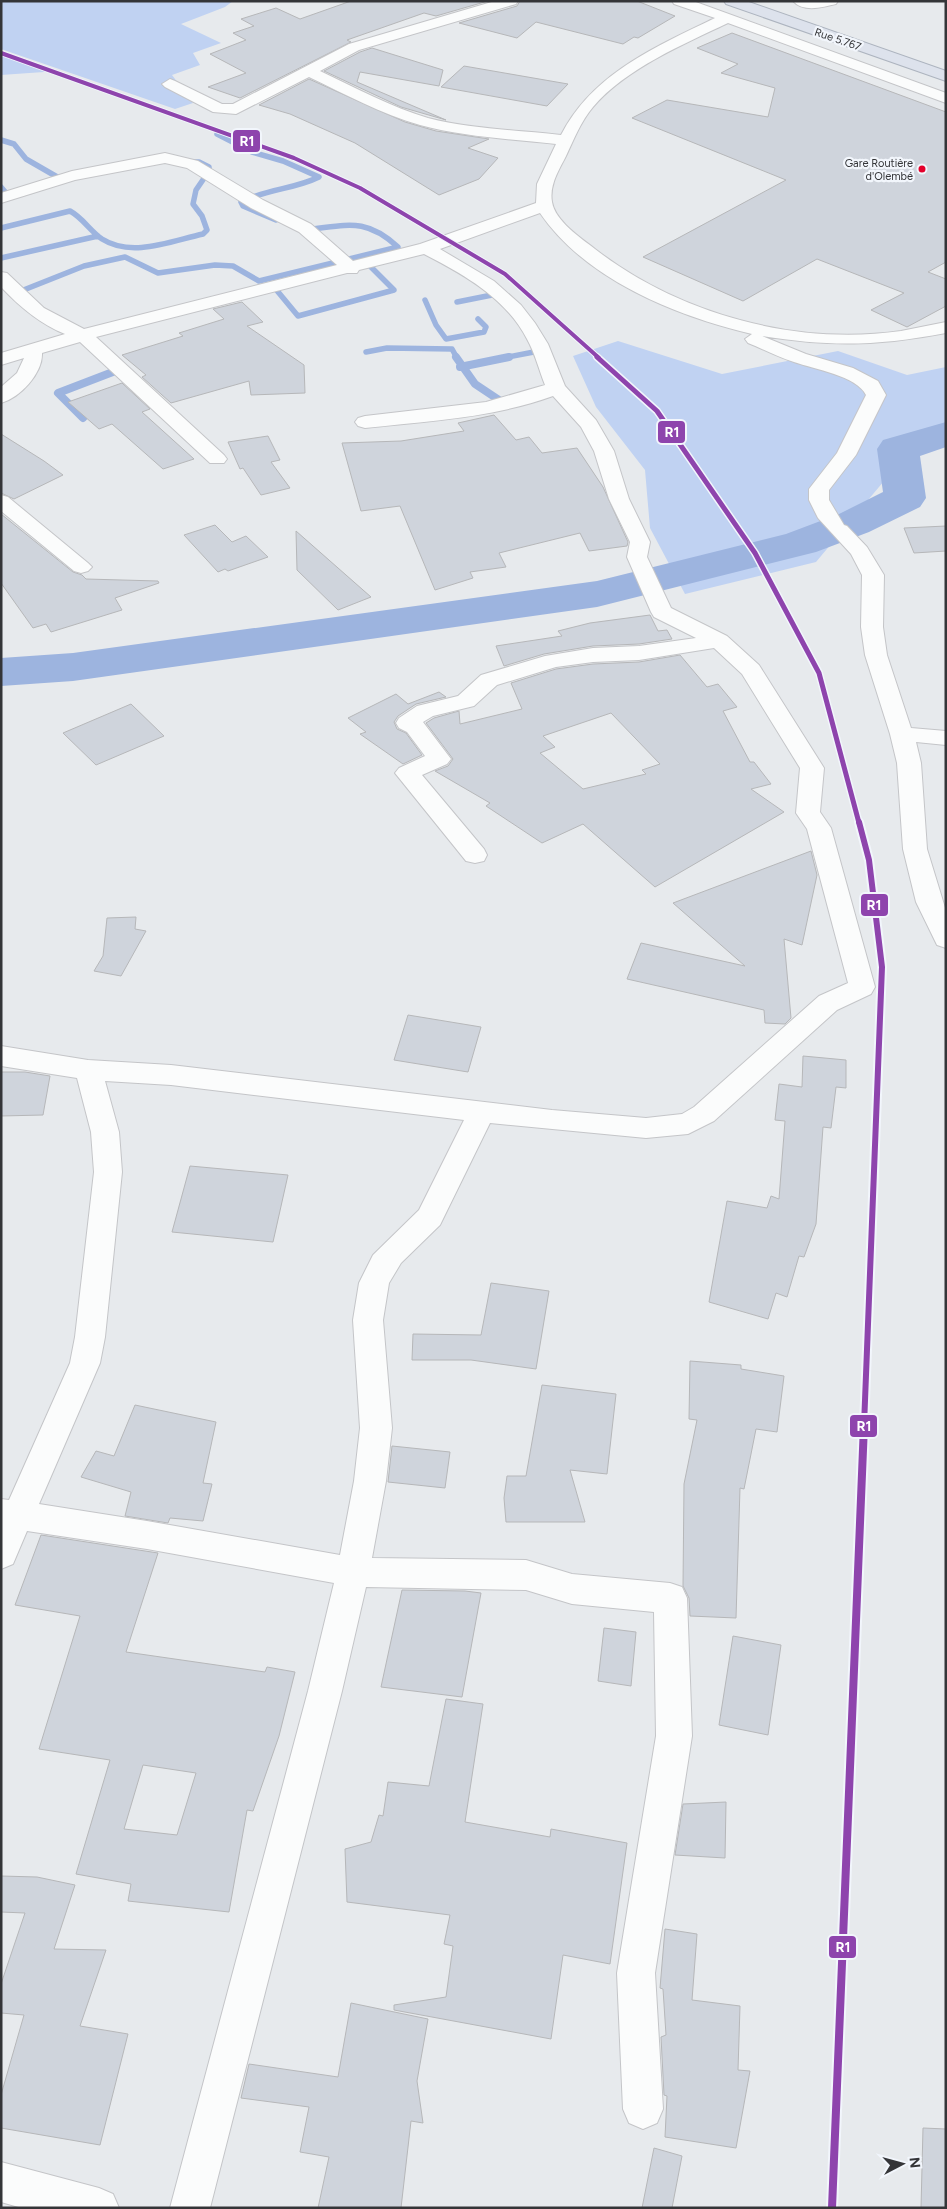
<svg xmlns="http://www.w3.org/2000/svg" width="947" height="2209" font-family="Figtree,sans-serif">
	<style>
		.green { fill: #c0d2f2 }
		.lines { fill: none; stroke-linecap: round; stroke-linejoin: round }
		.stream-far1 { stroke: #9db4df; stroke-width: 5.5 }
		.stream { stroke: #9db4df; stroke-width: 8 }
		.river { fill: #9db4df; fill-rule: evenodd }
		.building { fill: #cfd4dc; stroke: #b6b7b9; fill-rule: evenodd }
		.street-casing { stroke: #c4c5c8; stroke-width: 2 }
		.highway-casing { stroke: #adb4bf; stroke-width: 2 }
		.street { fill: #fbfcfc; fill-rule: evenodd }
		.highway { fill: #dde2ec; fill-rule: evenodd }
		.rail-1-far3-casing { stroke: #f2f6fc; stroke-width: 6 }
		.rail-1-far2-casing { stroke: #f2f6fc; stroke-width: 8 }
		.rail-1-far1-casing { stroke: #f2f6fc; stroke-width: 10 }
		.rail-1-casing { stroke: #f2f6fc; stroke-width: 12 }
		.rail-1-far3 { stroke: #8e44ad; stroke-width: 4 }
		.rail-1-far2 { stroke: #8e44ad; stroke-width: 5 }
		.rail-1-far1 { stroke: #8e44ad; stroke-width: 6 }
		.rail-1 { stroke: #8e44ad; stroke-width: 8 }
		.bus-dot { fill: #e4002b; stroke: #f2f6fc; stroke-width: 2 }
		.labels { text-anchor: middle; stroke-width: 4.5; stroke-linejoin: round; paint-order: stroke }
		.far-street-label { font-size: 11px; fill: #343538; stroke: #f2f6fc }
		.far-bus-label { font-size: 11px; fill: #343538; stroke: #f2f6fc; text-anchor: end }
		.line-badge { stroke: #f2f6fc; stroke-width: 2 }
		.badge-label { font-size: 14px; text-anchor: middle; font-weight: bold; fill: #fff }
	</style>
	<rect width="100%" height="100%" fill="#e7eaed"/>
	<path class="green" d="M1 1H233L225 7 181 24 221 43 193 53 200 65 172 75 193 103 175 109 1 49Z
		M1 53 58 71 1 75Z
		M618 341 722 374 838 351 907 375 946 367V443L905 456 816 562 685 594 650 528 645 470 596 407 573 356Z"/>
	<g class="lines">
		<path class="stream-far1" d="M217 134 252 152 283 161 319 177C295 189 267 189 241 202L243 206 276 220
			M1 140 14 144 26 159 59 178
			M1 187 7 194
			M1 228 70 211C83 218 90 231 102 239 132 258 171 241 203 234L207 230 202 216 193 204 196 190 209 171V167L199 162H188
			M1 258 98 236
			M274 287 298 316 394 290 367 263
			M16 293 84 266 125 257 158 273 215 265 233 266 259 281 398 247C364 216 346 226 304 230
			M425 300 436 325 446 339 484 332 486 327 478 319
			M457 302 497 294
			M366 352 387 348 452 349 457 358
			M503 358 539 351"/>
		<path class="stream" d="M456 357 475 384 499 400
			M460 367 509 357
			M83 418 58 393 118 370"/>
		<path class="river" d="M946 422V447L920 456 926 498 920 507 869 532 816 552 597 607 73 681 1 686V658L73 653 597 581 786 534 839 514 883 492 877 449 883 440Z"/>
	</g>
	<path class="building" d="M351 1H488L436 16 424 13 347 40 351 42 240 98 208 87 246 73 210 54 246 40 233 33 254 26 241 19 276 8 300 19Z
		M520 1H637L675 16 638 38 634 37 623 44 536 22 517 38 459 23 517 6Z
		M732 33 946 112V262L928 272 946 279V306L907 327 871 310 904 293 817 259 743 301 643 257 786 180 632 118 667 100 768 117 775 88 721 73 738 64 697 48Z
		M372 48 443 70 439 86 360 72 357 82 446 120 401 107 324 71 360 52Z
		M464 66 568 84 547 106 441 87Z
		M309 79 405 122 436 131 489 139 468 148 498 158 479 179 439 195 355 143 290 114 259 105Z
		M242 302 263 322 247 326 304 365 305 393 251 395 249 381 171 403 142 377 146 375 122 355 183 336 179 333 224 319 213 309Z
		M122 383 150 409 142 412 194 459 163 469 112 424 99 429 68 402Z
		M494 415 516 440 529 437 542 453 577 448 603 487 628 542 627 546 589 551 580 533 499 553 506 567 470 572 473 578 435 590 400 506 361 511 342 443 401 441 464 431 458 423Z
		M1 434 44 461 63 475 14 499 1 493Z
		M268 436 280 460 271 462 290 488 261 495 243 468 240 469 228 442Z
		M1 514 73 572 82 575 86 579 158 581 159 583 115 598 122 610 51 632 46 624 33 628 1 583Z
		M215 525 232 542 246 536 268 557 228 571 225 569 218 572 184 535Z
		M946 526V551L914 553 904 528Z
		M296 531 371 597 338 610 297 570Z
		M650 615 658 631 667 630 672 639 639 644 593 646 544 654 504 666 496 646 562 636 558 631 590 623Z
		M680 655 707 687 718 684 737 707 723 711 750 762H754L771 784 751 789 784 812 655 887 583 824 542 843 486 806 490 803 435 771 448 766 453 759 426 723 434 718 459 711 460 724 522 709 511 683 556 669 593 664 639 662ZM611 713 660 764 642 770 646 774 583 789 540 753 555 747 543 736Z
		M439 692 446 697 416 704 398 716 394 722 397 729 406 733 422 755 403 764 360 734 366 732 348 718 396 694 408 704Z
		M131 704 164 736 96 765 63 733Z
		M811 851 817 875 802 945 784 939 791 1018 785 1024 765 1023 764 1010 627 979 641 943 745 966 673 903Z
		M136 917 135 929 146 931 121 976 94 971 103 956 107 918Z
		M408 1015 481 1027 468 1072 394 1060Z
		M803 1056 846 1060V1088L836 1087 831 1128 823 1127 816 1224 804 1257 799 1256 787 1297 776 1293 768 1319 709 1302 727 1201 767 1208 771 1196 779 1199 785 1121 775 1120 779 1084 802 1087Z
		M1 1072H25L50 1076 43 1115 1 1116Z
		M190 1166 288 1175 273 1242 172 1232Z
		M491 1283 549 1291 536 1369 471 1360H412L413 1334 481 1335Z
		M690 1361 741 1365V1369L784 1376 777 1432 756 1429 744 1489 740 1488 736 1618 690 1616 689 1598 683 1586 684 1484 697 1420 689 1419Z
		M542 1385 616 1394 607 1474 570 1470 585 1522H506L504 1498 507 1476H526Z
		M135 1405 216 1422 203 1483 212 1484 203 1521 170 1518 168 1523 125 1516 131 1492 81 1477 96 1451 114 1456Z
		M392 1446 450 1452 445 1488 388 1482Z
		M41 1535 158 1553 126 1652 265 1672 267 1667 295 1672 279 1736 253 1811 247 1810 229 1912 128 1901 131 1884 76 1874 110 1760 39 1749 80 1616 15 1605ZM143 1765 196 1773 177 1835 124 1829Z
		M402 1590 465 1591 481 1593 462 1697 381 1687Z
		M604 1628 636 1632 631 1686 598 1681Z
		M733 1636 781 1645 768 1735 719 1725Z
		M446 1699 483 1704 465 1822 550 1837 551 1829 627 1843 610 1964 563 1955 551 2039 394 2010V2005L446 1997 453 1946 444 1944 450 1915 347 1902 345 1849 371 1842 379 1815 383 1816 388 1782 429 1786Z
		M726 1802 725 1858 675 1855 683 1804Z
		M1 1876 37 1877 75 1885 54 1949 106 1950 80 2026 128 2034 100 2145 1 2128V2095L24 2015 1 2013V1984L25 1913 1 1912Z
		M665 1929 697 1934 692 2000 740 2006 738 2070 750 2071 736 2148 665 2137 667 2096 664 2095 661 2037 666 2035 663 1989 660 1988Z
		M351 2003 428 2019 417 2081 423 2123 411 2121 401 2208H318L329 2157 300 2152 309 2107 241 2098 249 2064 338 2077Z
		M923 2128 946 2129V2208H921Z
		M654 2148 682 2156 672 2208H642Z"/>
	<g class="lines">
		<g class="street-casing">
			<path id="street" d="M495 1H518L516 4 359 50 320 71C356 88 391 107 428 118 471 129 517 130 561 135 592 74 655 47 715 18L674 4 672 1H693L946 93V103L728 23C684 44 625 69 593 107 581 121 574 139 566 156 559 170 549 185 552 202 555 221 581 238 595 249 679 314 795 346 901 331 916 328 931 325 946 322V333C878 346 830 347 762 336L806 354 853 368 878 381 886 395 856 455 829 490V500L844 525 847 526 867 547 884 575 883 627 887 655 911 728 946 731V745L916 742 921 763 927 849 946 911V948L937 945 916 902 903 849 897 763 890 734 865 655 861 627 862 575 851 554 818 518 809 500V489L837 453 866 395C857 376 814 369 794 362 778 357 763 349 748 343L745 339 752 334C676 316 586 280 540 213L440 249 494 281 521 305 535 323 548 344 565 386 596 420 614 451 629 499 650 542 647 557 671 608 727 636 759 665 824 768 820 812 831 828 875 987 871 994 837 1010 714 1121 688 1134 646 1138 490 1123 440 1225 401 1263 389 1283 383 1320 392 1428 386 1481 372 1558 526 1560 572 1574 670 1583 682 1587 687 1598 692 1736 655 1973 663 2109 657 2123 643 2129 629 2123 623 2109 617 1973 656 1736 654 1612 572 1604 526 1590 366 1587 342 1691 210 2208H170L308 1691 334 1583 147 1549 27 1531 13 1564 1 1569V1499L9 1500 70 1363 75 1337 94 1172 91 1132 77 1078 1 1066V1046L88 1060 171 1065 552 1110 646 1118 682 1114 694 1107 819 996 848 983 807 829 796 813 800 768 742 674 714 648 639 660 593 662 556 667 497 685 474 706 433 716 423 722 451 759 447 764 422 775 484 849 487 855 484 861 475 863 466 861 395 773 399 768 425 756 407 732 399 728 396 723 399 718 417 706 458 696 481 675 545 656 593 648 639 646 696 638 654 617 651 612 627 557 630 542 609 499 594 451 581 427 553 396C493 418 428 421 365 428L358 426 355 422 358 418 365 416 486 402 545 385C539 370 535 353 527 339 506 298 463 274 424 254L359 270 357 273H347L96 337 224 455 227 459 224 463H210L80 342 42 353C43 373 20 398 1 403V387L17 373 24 358 1 365V353L65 334C40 324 20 307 1 287V272L7 273 44 308 84 329 337 265 299 232 251 208 187 168 165 163 75 180 1 203V193L72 171 165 153 198 161 263 200 311 224 353 261 420 244 536 203 537 184 556 144C511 139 464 137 420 125 381 114 345 94 309 77L236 114 213 112 165 87 162 84 170 79 175 81 222 104H233L349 44ZM105 1081 171 1085 464 1120 419 1210 373 1255 359 1283 353 1320 360 1428 354 1481 340 1555 147 1521 39 1504 100 1363 105 1337 122 1172 119 1132Z
				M793 1H838L836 4C823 7 804 13 793 1Z
				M1 495 8 497 88 563 92 567 88 571 81 573 74 571 1 511Z
				M1 2162 99 2188 113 2194 119 2208H22L1 2202Z"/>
		</g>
		<g class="highway-casing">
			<path id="highway" d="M724 1H746L946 71V81L726 4Z"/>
		</g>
		<use href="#street" class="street"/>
		<use href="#highway" class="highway"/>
		<g class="rail-1-far3-casing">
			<path id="rail-1-far3" d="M1 53 294 158 360 188 505 274 599 358"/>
		</g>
		<g class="rail-1-far2-casing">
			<path id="rail-1-far2" d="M597 357 657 411 755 553 819 673 859 823"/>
		</g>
		<g class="rail-1-far1-casing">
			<path id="rail-1-far1" d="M859 822 869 860 882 967 864 1426"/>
		</g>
		<g class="rail-1-casing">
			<path id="rail-1" d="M832 2208 864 1425"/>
		</g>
		<use href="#rail-1-far3" class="rail-1-far3"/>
		<use href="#rail-1-far2" class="rail-1-far2"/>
		<use href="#rail-1-far1" class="rail-1-far1"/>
		<use href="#rail-1" class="rail-1"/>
	</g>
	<circle class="bus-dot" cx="922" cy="169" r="4.5"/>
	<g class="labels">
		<g class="far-street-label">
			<text transform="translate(838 39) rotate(19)" y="4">Rue 5.767</text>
		</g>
		<g class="far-bus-label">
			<text x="913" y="167">Gare Routière<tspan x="913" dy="13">d'Olembé</tspan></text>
		</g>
	</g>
	<g class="line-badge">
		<rect x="232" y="129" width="29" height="24" rx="5" fill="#8e44ad"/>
		<rect x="657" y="420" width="29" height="24" rx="5" fill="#8e44ad"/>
		<rect x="860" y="893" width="29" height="24" rx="5" fill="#8e44ad"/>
		<rect x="849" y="1414" width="29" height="24" rx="5" fill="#8e44ad"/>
		<rect x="828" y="1935" width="29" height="24" rx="5" fill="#8e44ad"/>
	</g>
	<g class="badge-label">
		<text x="247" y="146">R1</text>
		<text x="672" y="437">R1</text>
		<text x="874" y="910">R1</text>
		<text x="864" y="1431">R1</text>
		<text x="843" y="1952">R1</text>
	</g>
	<rect width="947" height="2209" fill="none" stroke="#343538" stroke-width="5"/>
	<g transform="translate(902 2164) rotate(84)" stroke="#f2f6fc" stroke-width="4" paint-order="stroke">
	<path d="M0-4L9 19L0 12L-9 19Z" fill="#343538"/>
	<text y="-8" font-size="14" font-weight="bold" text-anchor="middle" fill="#343538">N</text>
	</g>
</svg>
